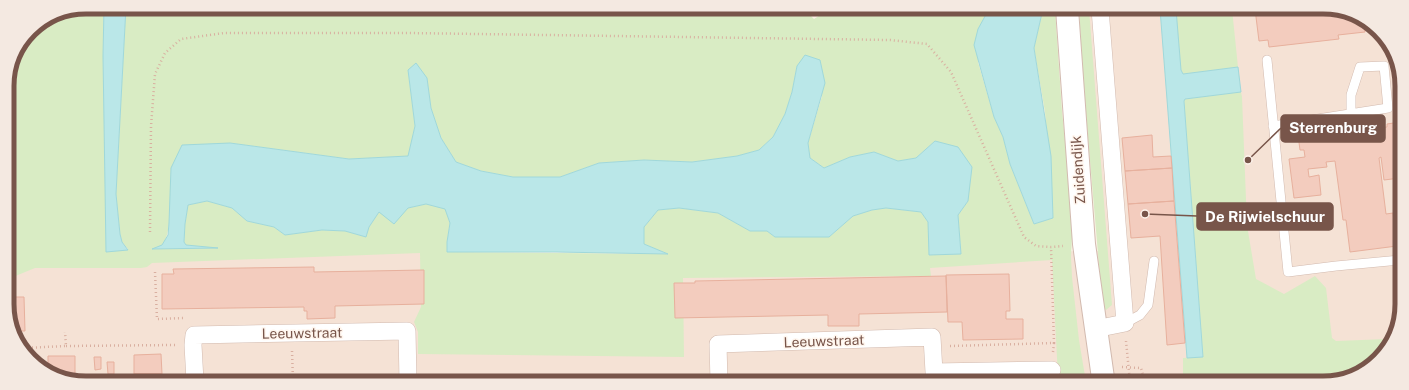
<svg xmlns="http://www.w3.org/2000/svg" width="1409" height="390" font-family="'Public Sans',sans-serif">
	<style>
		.residential { fill: #f5e2d5 }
		.green { fill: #d9ecc4; fill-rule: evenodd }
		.water { fill: #bae7e8; stroke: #a0d8da }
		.building { fill: #f3ccbe; stroke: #e7b09d }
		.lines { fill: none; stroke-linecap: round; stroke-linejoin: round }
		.service-casing { stroke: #d2baaf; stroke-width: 10 }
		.minor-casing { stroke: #d2baaf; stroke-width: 18 }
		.tertiary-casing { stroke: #d2baaf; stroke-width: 24 }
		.path { stroke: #d9afa0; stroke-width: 2.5; stroke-dasharray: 1 3; stroke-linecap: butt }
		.service { stroke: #fff; stroke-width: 9 }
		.minor { stroke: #fff; stroke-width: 17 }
		.tertiary { stroke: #fff; stroke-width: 22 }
		.labels { text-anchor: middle; stroke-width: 3; stroke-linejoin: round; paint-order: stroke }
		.street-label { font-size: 14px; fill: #78554a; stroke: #fff6ee }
		.rim { fill: none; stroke: #78554a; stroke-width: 5 }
		.leader { fill: none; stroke: #78554a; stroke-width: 1.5 }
		.callout-dot { fill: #78554a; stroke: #fff6ee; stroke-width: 1.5 }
		.callout { fill: #78554a; stroke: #78554a; stroke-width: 1.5 }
		.callout-label { font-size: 15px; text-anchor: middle; font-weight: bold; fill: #fff }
	</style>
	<rect width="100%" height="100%" fill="#fdf2e7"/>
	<path class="residential" d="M1082 9 1343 10 1382 34 1401 71 1399 324 1371 366 1328 383 66 380 30 360 8 319V264L421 249 669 265 988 252 1103 251Z"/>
	<path class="green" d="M86 7H104L103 56 107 252 128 249 122 242 120 234 116 194 126 7 804 9 814 19 825 12 827 9H989L978 62 994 117 1003 137 1010 164 1034 224 1053 218 1045 112 1034 48 1042 13 1040 9H1055L1062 111 1073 217 1071 257 1072 277 1079 340 1085 376V382H1037V380L1058 378 1052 260 930 268 931 276 683 278 684 357 418 354V332L414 322 421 307 420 253 152 263 147 267 141 268H35L13 277 8 278 7 81 13 56 30 30 56 13ZM797 66 822 96 808 143 810 158 824 168 850 157 874 152 898 161 916 158 935 141 968 201 958 215 961 254 930 255 928 222 921 212 886 208 872 210 853 216 829 237H775L767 231H750L718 213 679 208 658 210 644 227V244L667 254 448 252 447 242 450 223 445 208 426 204 408 208 379 212 369 227 366 237 345 231 322 230 285 235 274 227 247 221 232 208 207 201 188 205 185 224 184 242 186 245 214 248 154 249C156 248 160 247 162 245 173 236 170 183 171 168L230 143 349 159 409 156 415 126 408 70 427 78 431 108 441 138 456 162 481 171 513 177H560L599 163 644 160 692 162 737 156 759 150 773 137 785 114 792 92Z
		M1079 9H1089L1112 305 1106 310 1102 306C1095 207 1084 108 1079 9Z
		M1176 9H1232L1238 67 1183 74 1181 70Z
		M1241 92 1242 97 1247 225 1256 279 1284 294 1315 276 1326 288 1332 338 1336 341 1387 339 1390 336 1394 327 1399 325 1371 366 1346 376 1284 383H1183V358L1203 357 1184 100 1185 99Z"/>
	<path class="water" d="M104 7H126L116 194 120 234 122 242 128 250 106 252 103 56Z
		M989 9H1040L1042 13 1034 48 1051 156 1053 218 1034 224 1010 164 1003 137 994 117 974 45 978 29Z
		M1160 9H1176L1181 70 1183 74 1238 67 1241 92 1185 99 1184 101 1203 357 1187 358Z
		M805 55 820 60 825 83 808 143 810 158 824 168 850 157 874 152 898 161 916 158 935 141 958 147 972 167 968 201 958 215 961 254 929 255 928 222 921 212 886 208 872 210 853 216 829 237H775L767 231H750L718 213 679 208 658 210 644 227V244L668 254 556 252H447V242L450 223 445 209 426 204 408 208 394 224 379 212 369 227 366 237 345 231 322 230 285 235 274 227 247 221 232 208 207 201 188 205 185 224 184 242 186 245 218 248 152 249 162 245 168 235 169 223 171 168 182 145 230 143 349 159 408 156 415 126 408 70 416 63 427 78 431 108 441 138 456 162 481 171 513 177H560L599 163 644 160 692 162 737 156 759 150 773 137 785 114 792 92 797 66Z"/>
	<path class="building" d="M1255 9 1343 10 1364 23 1365 32 1338 35 1339 39 1269 47 1268 40 1259 41Z
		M1400 122V178L1384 180 1381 157 1379 158 1386 214 1393 213 1397 246 1350 252 1346 220H1343L1335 161 1326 162 1327 167 1308 169 1309 177 1319 175 1321 195 1294 198 1289 159 1305 157 1304 150H1300L1298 135 1328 131V135L1331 134 1387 127V124Z
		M1152 135 1153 157 1171 156 1172 168 1125 171 1122 138Z
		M1172 168 1174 201 1128 204 1125 171Z
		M1174 201 1185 343 1167 345 1160 236 1131 238 1128 204Z
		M314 267V272L424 270V304L335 306V318L307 319V311H304V307L162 309V274H174L173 269Z
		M1009 274 1010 311H1006V319H1023V339L963 340 962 322H948L946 275Z
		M946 276 947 312 859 314V326H828V315L675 318 674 283H695V281Z
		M8 297H24L25 331H15L8 319Z
		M161 354 162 374H134V355Z
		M48 356H75V375H58L48 370Z
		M94 357H101V369L95 370Z
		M107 362H114V374H108Z
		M134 374H162V381L134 380Z
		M58 375H75V380H66Z"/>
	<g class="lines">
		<g class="service-casing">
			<path id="service" d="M1267 60 1288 272 1336 266 1400 260
				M1273 126 1388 108 1384 66 1360 67 1351 95V115
				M1125 323 1140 315 1148 305 1154 261"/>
		</g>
		<g class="minor-casing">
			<path id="minor" d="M1095 329 1125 323 1100 9
				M195 381 193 345 194 335 407 331 408 381
				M719 382 718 344 932 337 934 372
				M935 382 934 372 1052 370"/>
		</g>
		<g class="tertiary-casing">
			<path id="tertiary" d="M1067 9 1084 244 1103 378 1105 382"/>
		</g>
		<path class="path" d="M150 232 151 126 155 74 165 53 181 39 224 33H409L890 40 927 44 951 72 1024 237 1036 246 1051 247 1063 246
			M155 272 157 319 185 318
			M1126 341 1130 382
			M66 346 175 345
			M950 346 1054 343 1051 247
			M24 348 66 346 65 332
			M292 351 293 381
			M1053 352 1054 343
			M1122 367 1141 368 1145 381 1147 382"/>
		<use href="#service" class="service"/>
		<use href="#minor" class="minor"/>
		<use href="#tertiary" class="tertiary"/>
	</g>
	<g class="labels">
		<g class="street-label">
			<text transform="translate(1078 170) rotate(-94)" y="5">Zuidendijk</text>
			<text transform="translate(302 333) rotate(-1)" y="5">Leeuwstraat</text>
			<text transform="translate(824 341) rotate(-2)" y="5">Leeuwstraat</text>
		</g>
	</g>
	<path d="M0 0H1409V390H0ZM86 14H1323A72 72 0 0 1 1395 86V304A72 72 0 0 1 1323 376H86A72 72 0 0 1 14 304V86A72 72 0 0 1 86 14Z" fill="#f4e9e1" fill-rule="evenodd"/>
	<path class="rim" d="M86 14H1323A72 72 0 0 1 1395 86V304A72 72 0 0 1 1323 376H86A72 72 0 0 1 14 304V86A72 72 0 0 1 86 14Z"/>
	<path class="leader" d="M1248 160L1281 128M1145 214L1197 216"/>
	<g class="callout-dot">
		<circle cx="1248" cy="160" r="4"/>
		<circle cx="1145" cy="214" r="4"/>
	</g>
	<g class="callout">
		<rect x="1281" y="115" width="104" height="27" rx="4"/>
		<rect x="1197" y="203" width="136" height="27" rx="4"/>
	</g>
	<g class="callout-label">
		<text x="1333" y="133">Sterrenburg</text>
		<text x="1265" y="222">De Rijwielschuur</text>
	</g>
</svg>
